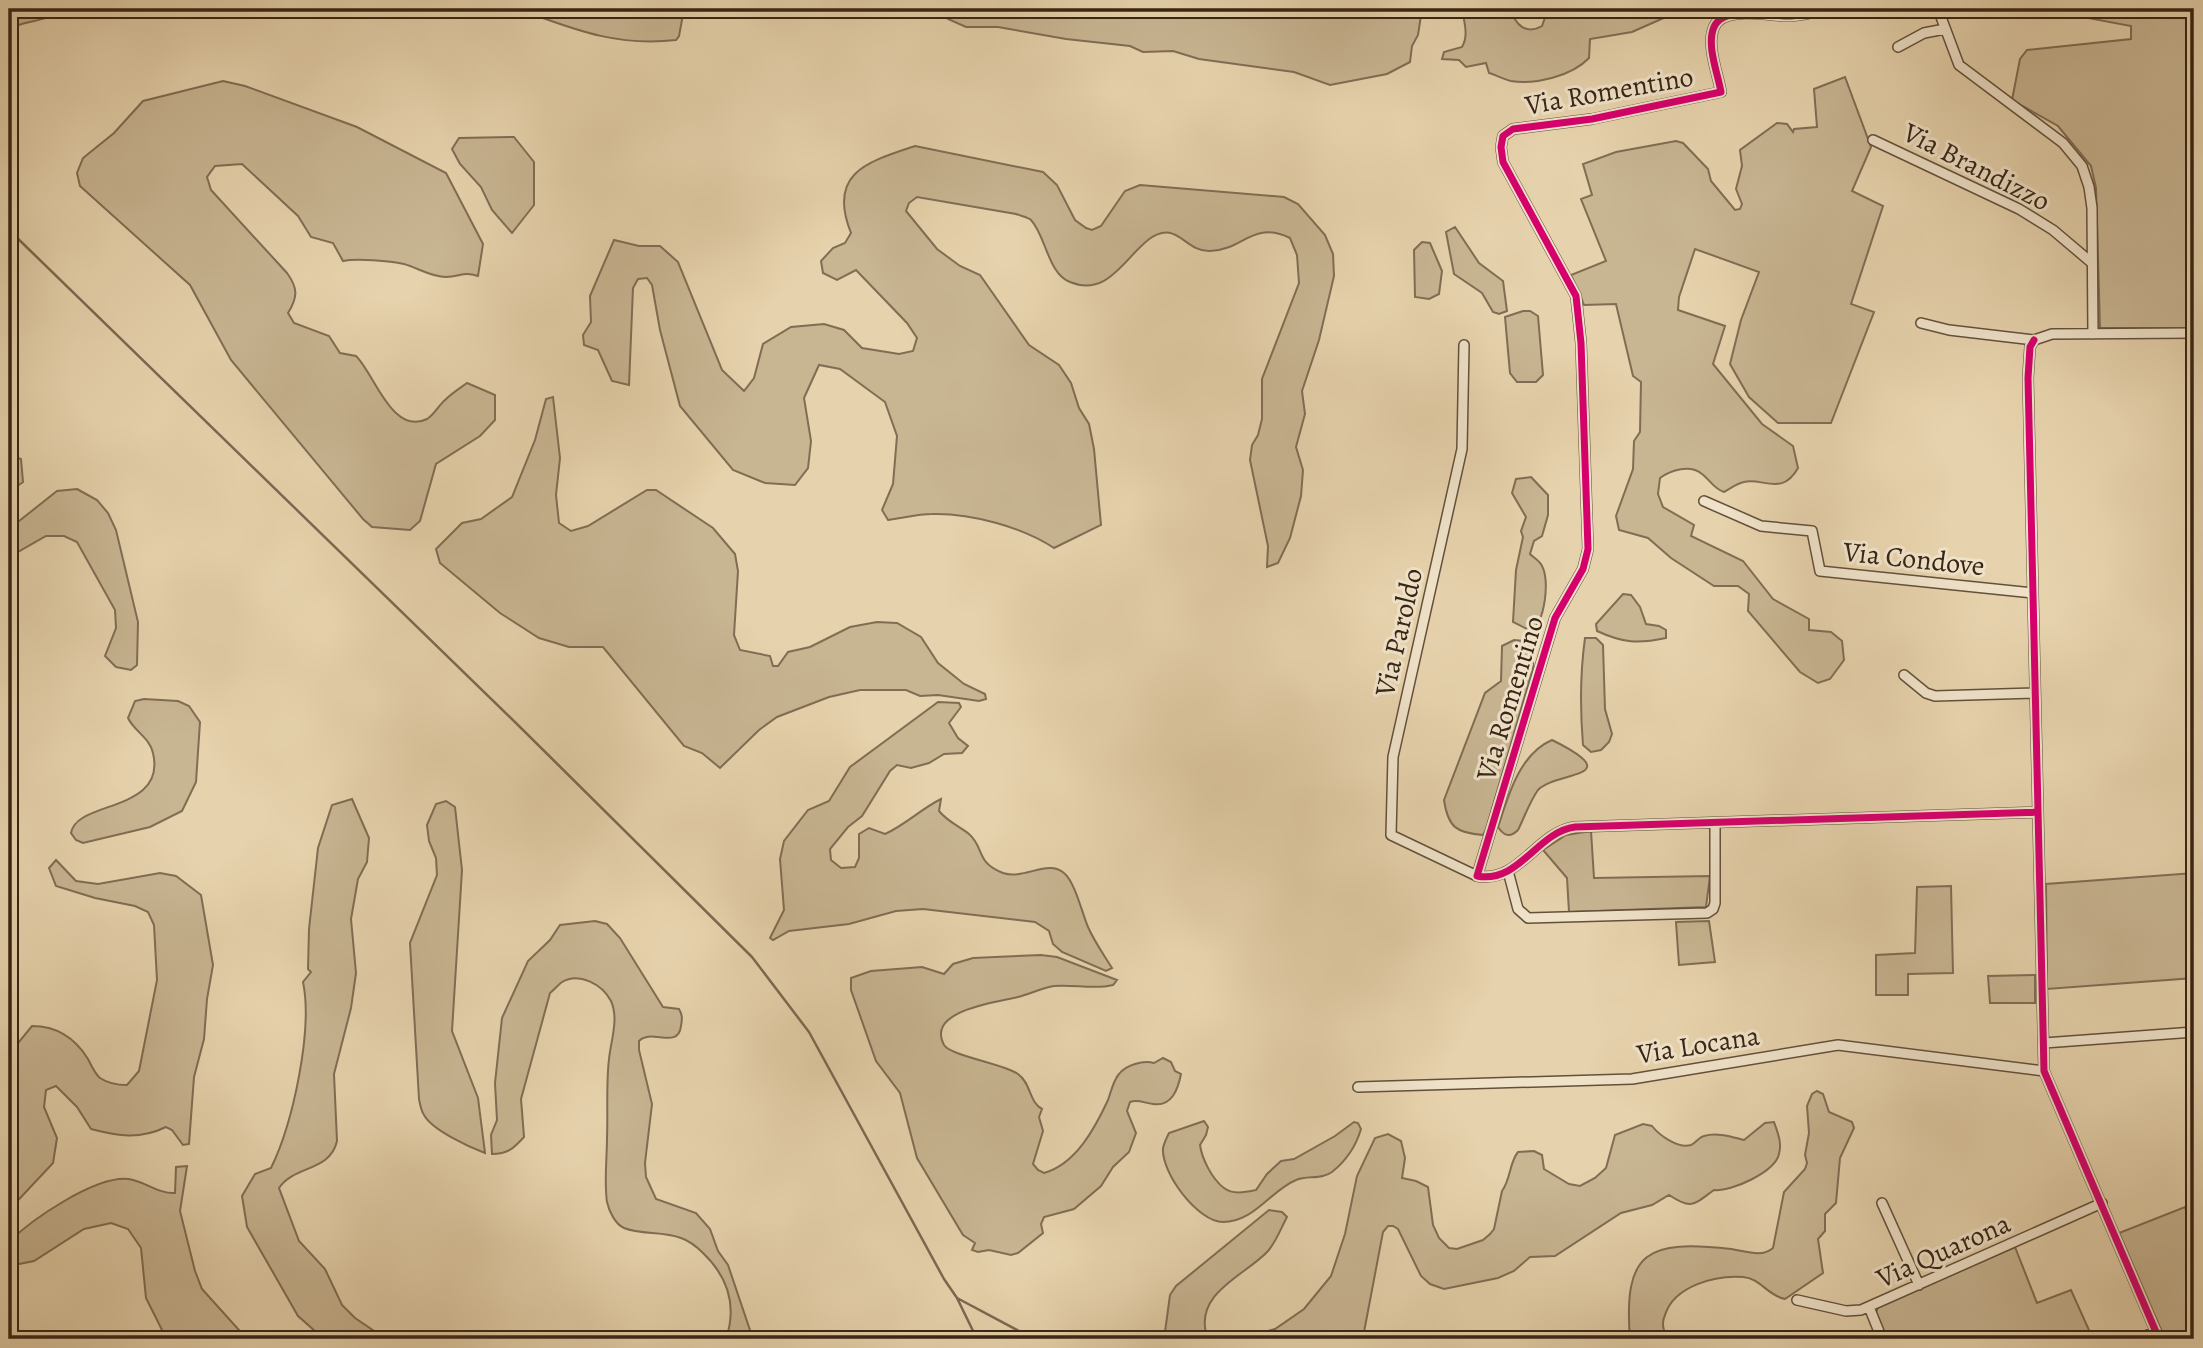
<svg xmlns="http://www.w3.org/2000/svg" width="2203" height="1348" font-family="Alegreya,serif">
	<style>
		.green { fill: #c8b592; stroke: #806d54; stroke-width: 2 }
		.lines { fill: none; stroke-linecap: round; stroke-linejoin: round }
		.stream { stroke: #7c6951; stroke-width: 2.5 }
		.street-casing { stroke: #63503b; stroke-width: 12 }
		.street { stroke: #efe2c9; stroke-width: 9 }
		.cycleway-casing { stroke: #efe2c9; stroke-width: 11 }
		.cycleway { stroke: #d6006c; stroke-width: 7 }
		.labels { text-anchor: middle; stroke-width: 6; stroke-linejoin: round; paint-order: stroke }
		.street-label { font-size: 28px; fill: #372515; stroke: #efe2c9 }
	</style>
	<rect width="100%" height="100%" fill="#e6d2ac"/>
	<filter id="stains"><feTurbulence type="fractalNoise" baseFrequency=".00286" numOctaves="4"/><feColorMatrix values="0 0 0 0 .2 0 0 0 0 .09 0 0 0 0 .02 0 0 0 .5 -.17"/></filter>
	<radialGradient id="worn" r=".72"><stop offset=".6" stop-color="#630" stop-opacity="0"/><stop offset="1" stop-color="#630" stop-opacity=".3"/></radialGradient>
	<path class="green" d="M9 9H61C50 22 24 20 9 29Z
		M518 9H684L679 36 676 40C616 47 573 29 518 9Z
		M959 9H1271C1286 15 1326 3 1341 9 1345 10 1351 16 1356 18L1372 14 1374 9H1422L1418 35 1412 46 1410 62 1387 74 1330 85 1294 72 1199 59 1173 51 1143 52 1130 46 1066 39 998 27H966L948 19 951 10Z
		M1462 9H1511C1515 25 1526 35 1542 26L1548 9H1684L1632 32 1590 39 1589 58C1572 76 1535 85 1511 81 1503 79 1496 75 1489 73L1486 63 1466 67 1459 60 1442 59 1444 52 1462 47C1469 35 1464 22 1462 9Z
		M2056 9 2189 10 2186 25H2194V328H2100L2096 188 2091 166 2058 126 2012 100 2020 59 2027 50 2131 39V26L2056 12Z
		M1845 77 1871 147 1852 191 1883 206 1851 304 1874 312 1831 423H1778L1749 397 1730 364 1741 320 1759 272 1695 249 1679 297 1678 310 1725 326 1713 364 1762 424 1793 446 1798 468C1782 497 1762 477 1744 482 1737 483 1730 489 1724 492 1714 489 1710 480 1702 474 1690 464 1671 470 1660 478L1658 494 1663 507 1694 525 1691 536 1743 561 1773 599 1809 619V630L1831 632 1842 641 1844 660 1830 679 1818 683 1800 672 1748 611 1749 594 1738 586H1714L1671 558 1648 538 1619 530 1616 516 1633 469 1634 441 1640 432 1641 382 1633 376 1616 304 1584 305 1571 275 1606 261 1581 199 1592 195 1583 164 1616 152 1676 141 1683 143 1708 169 1711 181 1735 210 1740 209 1742 204 1736 189 1742 166 1740 150 1777 123 1787 124 1793 132 1794 129 1817 127 1814 89Z
		M223 81 245 86 357 127 446 173 483 244 478 276C463 271 460 277 446 277 431 277 418 268 404 264 390 261 357 258 343 261L333 243 311 237 298 216 242 164 215 166 207 177 211 190 287 273C298 288 298 297 288 313L294 323 329 336 340 353 356 356C374 373 392 436 427 419 434 415 439 405 445 400 452 393 460 388 467 383L495 395V420L480 436 436 464 420 521 410 530 372 527 363 519 231 360 190 285 80 186 77 173 83 158 114 133 143 101Z
		M514 137 534 162V205L512 233 492 210 481 187 460 164 452 149 459 138Z
		M915 146 1043 172 1057 185 1075 220 1086 228 1092 230 1101 226 1125 191 1140 185 1284 197 1298 204 1325 235 1333 254 1334 276 1319 340 1302 391 1305 414 1296 447 1303 470 1301 496 1290 538 1278 563 1267 567 1268 546 1250 460 1252 445 1258 435 1262 419V379L1299 283 1297 255 1290 238C1252 220 1244 250 1210 251 1184 252 1177 218 1148 240 1123 260 1107 297 1070 282 1048 274 1046 236 1031 220 1028 217 1020 216 1016 214L917 197 909 203 906 211 937 249 960 266 980 275 1029 345 1059 365 1071 383 1079 408 1089 424 1094 449 1101 525 1054 548C1022 527 971 513 932 514 918 514 903 518 888 520L882 510 893 484 897 436 885 402 840 369 819 365 804 398 811 441 808 468 795 485 765 483 733 470 680 406 660 330 652 285 647 278 638 279 633 288 629 385 612 381 598 350 584 345 583 335 591 322 590 296 614 240 639 246H660L678 262 722 370 744 391 754 378 763 344 791 327 824 324 844 330 862 348 899 354 913 351 917 338 907 323 856 270 837 280 823 273 821 261 833 248 845 243 851 233C827 173 867 162 915 146Z
		M1455 227 1479 263 1503 281 1507 311 1499 314 1493 312 1482 293 1454 274 1446 232Z
		M1422 242 1430 243 1442 271 1439 294 1429 299 1415 297 1414 250Z
		M1523 311H1530L1538 316 1543 375 1536 382H1517L1510 373 1505 317Z
		M553 397 560 458 556 495 559 523 571 531 588 526 647 490H656L713 528 735 554 738 571 734 635 740 650 770 656 773 666H778L788 652 810 647 850 627 877 622 897 623 921 637 938 663 964 684 985 694 986 699 979 701 938 695 920 696 906 690H860L829 697 777 717 759 730 720 768 702 753 684 746 603 647H569L539 638 500 613 440 563 436 549 462 523 481 519 512 497 535 440 546 399Z
		M9 455 21 459 23 482 10 491Z
		M1531 477 1548 495V515L1542 536 1534 541 1530 554C1534 558 1540 561 1542 566 1550 580 1545 622 1531 631L1513 622 1516 570 1523 537 1521 531 1526 517 1512 493 1516 479Z
		M77 489 97 500 108 513 116 530 138 622 137 665 131 670 116 667 105 656 116 628 115 610 77 542 64 536H46L9 557V529L57 491Z
		M1623 594 1631 595 1640 607 1646 624 1659 626 1666 630V638C1638 644 1623 643 1597 631L1596 624Z
		M1585 638H1596L1603 645 1605 709 1612 734 1609 742 1601 750 1591 752 1583 745C1580 709 1580 674 1585 638Z
		M1514 640 1524 641 1533 652V668L1486 830 1483 835C1456 833 1448 827 1444 800L1485 693 1501 681 1502 646Z
		M144 699 178 701 189 706 200 722 196 782 182 811 150 827 83 843 76 840 71 833C76 800 167 813 153 753 150 738 134 731 128 718L135 701Z
		M938 702 959 703 961 707 949 723 958 738 968 746 962 753 944 754 929 763 911 768 897 765 890 771 862 816 848 827 830 849 831 860 841 868 855 867 859 858V834L869 828 885 834C905 825 921 809 941 799L939 811C948 822 959 826 969 834 985 848 975 862 1003 873 1024 880 1048 859 1064 873 1075 882 1082 913 1088 927 1094 941 1104 955 1112 968L1106 971 1062 952 1053 944 1049 931 1035 922 923 909 896 911 849 924 789 931 773 940 770 938 784 910 780 859 784 841 808 810 829 801 850 767Z
		M1552 740C1631 779 1555 771 1538 790 1530 801 1524 818 1518 830 1510 838 1504 836 1498 827 1508 797 1519 754 1552 740Z
		M352 799 369 838 367 862 358 879 351 919 356 973 351 1008 334 1074 337 1141C330 1172 294 1165 279 1188L299 1241 325 1269 342 1305 355 1318 386 1339H324L298 1316 247 1227 242 1196 255 1174 271 1168C293 1123 313 1030 303 982L311 972 308 969 309 929 318 848 332 805Z
		M446 801 455 807 462 870 452 1031 478 1098 485 1153C469 1147 432 1130 424 1115 421 1111 420 1104 419 1099L410 943 437 875 436 858 429 841 427 825 436 804Z
		M1591 831 1594 878 1710 876 1706 907 1569 912 1567 878 1543 850 1566 835Z
		M56 860 76 881 98 884 160 873 176 876 201 895 213 965 207 999 204 1039 194 1077 189 1144 183 1145 172 1130 166 1127C139 1140 118 1136 91 1129L77 1107 56 1086 46 1090 44 1107 57 1138 53 1163 9 1210V1054L32 1026C56 1026 75 1038 88 1059 91 1065 95 1074 100 1078 109 1084 117 1085 127 1085L139 1071 157 980 154 925 148 912 135 906 95 898 56 886 49 868Z
		M2194 873V978L2047 989 2046 884Z
		M1951 886 1953 973 1908 974V995H1876V955L1915 953 1917 887Z
		M595 921 607 924 620 938 663 1007 679 1009C683 1016 682 1019 681 1026 678 1050 651 1028 639 1041V1050L652 1104 645 1163 646 1177 656 1199 696 1213 710 1229 718 1251 728 1265 753 1339H726C737 1306 728 1277 703 1253 697 1247 690 1241 681 1238 663 1231 641 1235 624 1228 615 1224 609 1211 607 1202 604 1182 607 1158 607 1138 608 1112 606 1084 609 1059 611 1040 619 1019 611 1001 602 984 579 972 562 982 558 985 554 990 550 993L521 1099 524 1137C514 1148 508 1154 492 1154L491 1135 497 1120 495 1083 502 1018 528 961 550 940 560 925Z
		M1709 921 1715 962 1679 965 1676 922Z
		M1041 955 1057 957 1117 980 1113 985C1094 990 1074 984 1054 986 1042 988 1030 994 1018 997 999 1002 925 1010 944 1045 951 1056 1004 1064 1018 1074 1031 1083 1029 1102 1042 1109L1039 1117 1043 1131 1033 1164 1038 1170 1044 1173C1076 1164 1095 1128 1108 1100 1111 1092 1113 1081 1119 1074 1126 1065 1143 1060 1154 1063L1163 1058 1171 1062 1175 1071 1181 1074C1178 1089 1172 1107 1153 1104 1144 1103 1138 1099 1130 1102L1127 1111 1136 1133 1129 1152 1113 1167 1101 1186 1074 1209 1044 1217 1041 1224 1043 1233 1018 1253 1011 1255 989 1250 978 1252 972 1250 975 1243 963 1235 917 1158 900 1093 876 1061 851 990V978L871 971 922 967 944 974 953 964 973 958Z
		M2035 975V1003H1990L1988 976Z
		M1817 1091 1823 1094 1829 1112 1852 1122 1854 1128 1840 1158 1836 1203 1825 1214V1231L1818 1239 1823 1273 1785 1299C1768 1296 1760 1278 1743 1277 1715 1275 1674 1286 1665 1315 1661 1324 1663 1332 1670 1339H1630C1623 1250 1648 1240 1731 1249 1745 1251 1762 1258 1773 1248L1784 1192 1805 1169 1807 1163 1805 1155 1809 1133 1807 1106 1812 1094Z
		M1204 1121 1208 1127 1206 1135 1200 1145C1202 1159 1212 1179 1224 1188 1233 1195 1246 1192 1256 1190L1267 1174 1281 1161 1294 1159 1335 1136 1354 1122 1358 1123 1361 1129C1356 1146 1347 1160 1332 1172 1321 1180 1307 1175 1296 1180 1270 1191 1254 1222 1223 1222 1198 1222 1161 1173 1163 1148 1164 1144 1167 1137 1169 1133Z
		M1774 1122C1778 1133 1782 1143 1779 1154 1775 1172 1731 1192 1714 1190 1693 1205 1692 1210 1669 1195L1652 1205 1621 1213 1555 1256 1530 1257 1514 1271 1498 1278 1444 1289 1430 1284 1421 1276 1398 1229 1393 1226H1388L1383 1232 1364 1332 1359 1339H1239L1275 1329 1304 1309 1331 1276 1345 1234 1357 1176 1375 1138 1388 1134 1401 1141 1405 1158 1402 1178 1416 1181 1428 1187 1433 1225 1439 1238 1449 1248 1457 1249 1483 1240 1490 1234 1494 1229 1502 1191C1511 1179 1509 1163 1518 1152L1534 1151 1542 1155 1544 1169 1569 1184 1580 1186 1595 1178 1606 1168 1615 1135 1643 1124 1652 1126C1659 1135 1678 1149 1691 1145 1696 1143 1699 1137 1704 1136 1717 1132 1732 1137 1744 1140L1765 1123Z
		M187 1166 180 1211 195 1271 202 1289 239 1330 243 1339H172L162 1330 146 1298 141 1248 128 1229 111 1223 84 1229 34 1261 9 1266V1242C32 1219 95 1176 128 1179 145 1181 158 1194 175 1193L176 1167Z
		M2185 1207 2194 1229V1339H2165L2119 1233Z
		M1269 1210 1282 1212 1287 1217C1281 1228 1276 1242 1268 1251 1246 1275 1196 1292 1206 1333L1217 1339H1164L1170 1295 1176 1286Z
		M2015 1247 2037 1303 2071 1290 2093 1339H1969L1967 1336 1960 1339H1886L1875 1316 1878 1307Z"/>
	<g class="lines">
		<path class="stream" d="M9 230 520 727 752 957 809 1032 944 1279 957 1298 1034 1339
			M957 1298 977 1339"/>
		<g class="street-casing">
			<path id="street" d="M1828 9C1816 12 1804 15 1791 16 1771 17 1724 4 1714 27 1706 45 1718 74 1721 92L1592 119 1513 129 1503 136 1501 147 1503 162 1576 296 1581 343 1588 549 1583 569 1555 618 1477 876C1519 884 1537 832 1575 827L2038 812
				M1938 9 1959 65 2063 143 2082 166 2089 187 2092 208 2093 334
				M1939 10 1955 9
				M823 11 866 9
				M1898 47 1924 33 1945 29
				M1873 140 2019 209 2053 230 2092 263
				M1921 323 1949 330 2034 340 2052 334 2194 333
				M2034 340 2030 347 2028 378 2044 1071 2159 1339
				M1464 345 1462 449 1393 757 1391 835 1477 876
				M1704 501 1761 526 1812 531 1820 571 2033 593
				M1904 675 1926 693 1935 696 2035 693
				M1508 871 1518 909 1528 918 1707 913 1713 909 1715 903V824
				M2044 1043 2194 1032
				M1358 1087 1632 1079 1838 1045 2044 1071
				M1882 1203 1919 1285
				M1797 1300 1846 1311 1861 1310 2102 1203
				M1869 1307 1882 1339
				M2138 1339 2155 1332"/>
		</g>
		<use href="#street" class="street"/>
		<g class="cycleway-casing">
			<path id="cycleway" d="M1828 9C1816 12 1804 15 1791 16 1771 17 1724 4 1714 27 1706 45 1718 74 1721 92L1592 119 1513 129 1503 136 1501 147 1503 162 1576 296 1581 343 1588 549 1583 569 1555 618 1477 876C1519 884 1537 832 1575 827L2038 812
				M2034 340 2030 347 2028 378 2044 1071 2159 1339"/>
		</g>
		<use href="#cycleway" class="cycleway"/>
	</g>
	<g class="labels">
		<g class="street-label">
			<text transform="translate(1609 90) rotate(-10)" y="10">Via Romentino</text>
			<text transform="translate(1977 166) rotate(27)" y="10">Via Brandizzo</text>
			<text transform="translate(1914 558) rotate(6)" y="10">Via Condove</text>
			<text transform="translate(1398 632) rotate(-77)" y="10">Via Paroldo</text>
			<text transform="translate(1509 698) rotate(-73)" y="10">Via Romentino</text>
			<text transform="translate(1698 1044) rotate(-9)" y="10">Via Locana</text>
			<text transform="translate(1943 1250) rotate(-24)" y="10">Via Quarona</text>
		</g>
	</g>
	<rect width="2203" height="1348" fill="none" stroke="#e6d2ac" stroke-width="35"/>
	<rect x="10" y="10" width="2182" height="1327" fill="none" stroke="#372515" stroke-width="3.5"/>
	<rect x="18" y="18" width="2168" height="1313" fill="none" stroke="#372515" stroke-width="2"/>
	<rect width="100%" height="100%" filter="url(#stains)"/>
	<rect width="100%" height="100%" fill="url(#worn)"/>
</svg>
